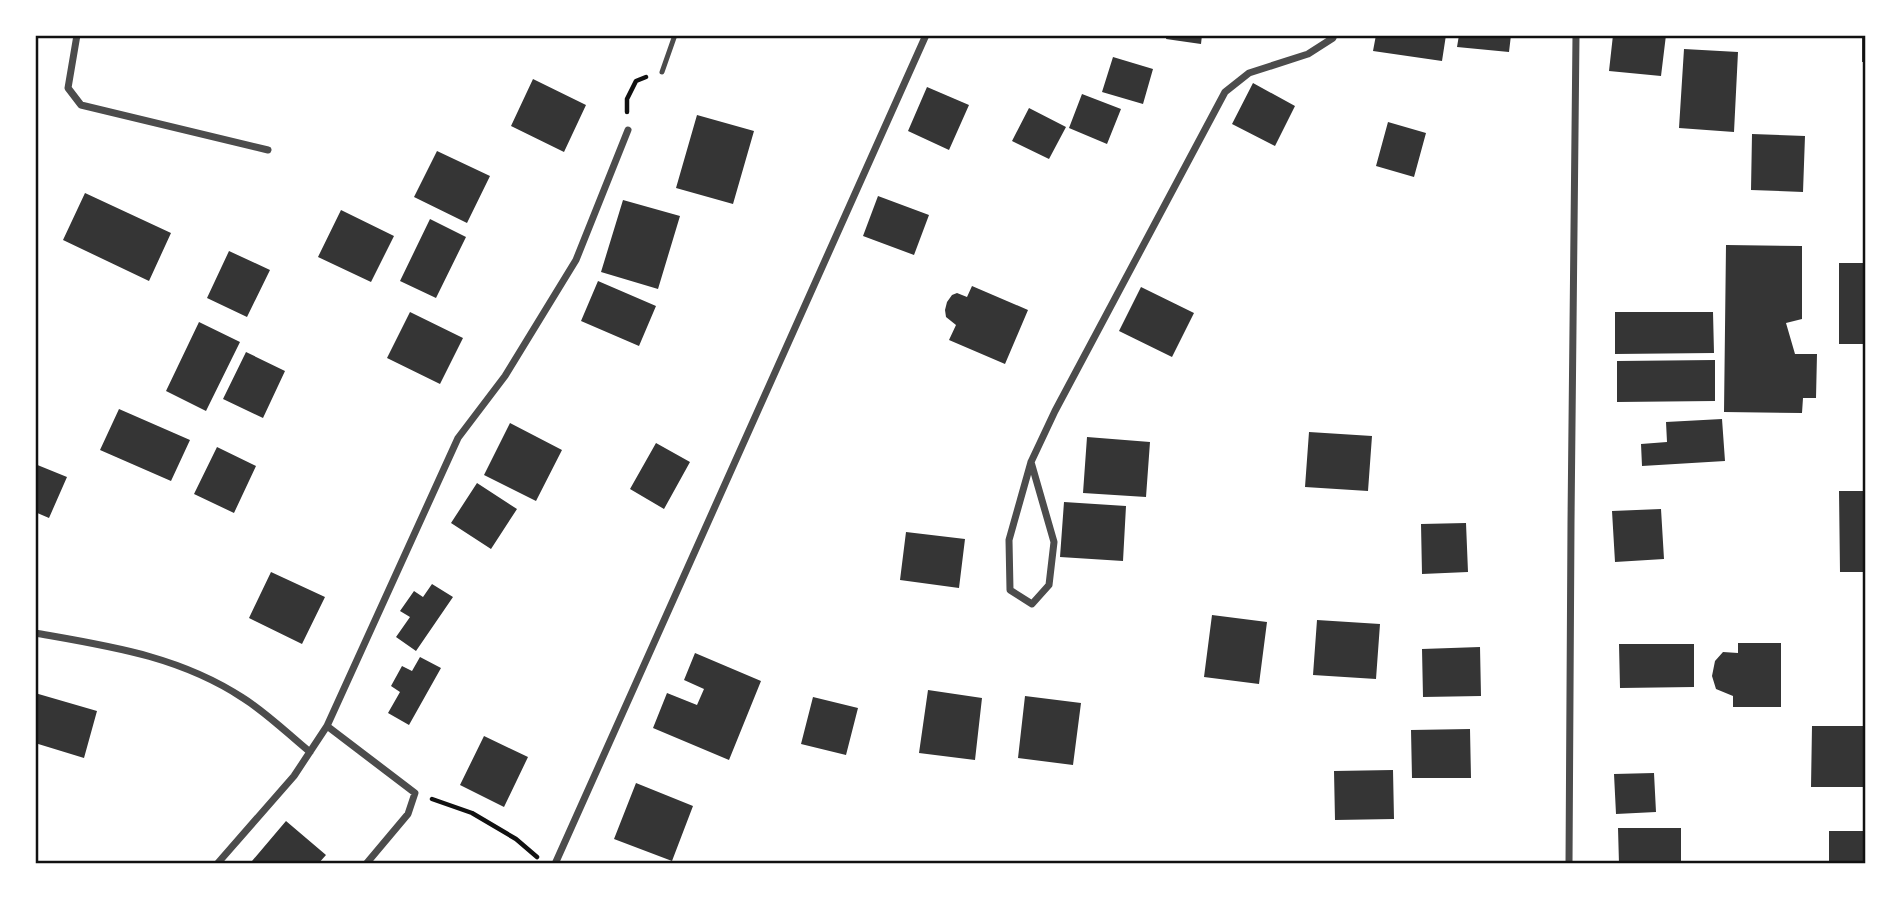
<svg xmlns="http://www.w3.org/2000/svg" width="1901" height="899" font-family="'DejaVu Sans',sans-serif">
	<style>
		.building { fill: #353535 }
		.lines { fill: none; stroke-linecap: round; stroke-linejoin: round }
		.path { stroke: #111; stroke-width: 4.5 }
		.service { stroke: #4c4c4c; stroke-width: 5 }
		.minor { stroke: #4c4c4c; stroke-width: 7 }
		.neatline { fill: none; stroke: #111; stroke-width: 2.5 }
	</style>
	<rect width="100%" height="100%" fill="#fff"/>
	<path class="building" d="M1167 35H1202L1201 44 1166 39Z
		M1376 35H1446L1442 61 1373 51Z
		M1459 35H1511L1509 52 1457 47Z
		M1613 35H1666L1661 76 1609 71Z
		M1862 35H1866V62H1862Z
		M1684 49 1738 52 1734 132 1679 128Z
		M1113 57 1153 69 1143 104 1102 92Z
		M533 79 586 105 564 152 511 126Z
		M1253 83 1295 106 1275 146 1232 124Z
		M927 87 969 105 949 150 908 131Z
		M1082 94 1121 109 1107 144 1069 128Z
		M1029 108 1066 127 1049 159 1012 141Z
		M697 115 754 131 733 204 676 188Z
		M1388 122 1426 133 1414 177 1376 166Z
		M1752 134 1805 136 1803 192 1751 190Z
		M437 151 490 176 467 223 414 197Z
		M85 193 171 233 149 281 63 240Z
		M878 196 929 215 914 255 863 236Z
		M623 200 680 216 658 289 601 272Z
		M341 210 394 236 371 282 318 257Z
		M430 219 466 237 436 298 400 281Z
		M1726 245 1802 246V319L1786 323 1795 354H1817L1816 398H1803L1802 413 1724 412Z
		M229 251 270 270 247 317 207 298Z
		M1839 263H1866V344H1839Z
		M598 281 656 306 639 346 581 321Z
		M972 286 1028 310 1005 364 949 340 956 325 946 317 945 310 947 302 952 295 957 293 967 297Z
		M1141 287 1194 313 1172 357 1119 331Z
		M410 312 463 338 440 384 387 358Z
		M1615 312H1713L1714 353 1615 354Z
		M199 322 240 342 206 411 166 391Z
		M246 352 285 371 263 418 223 399Z
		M1715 360V401L1617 402V361Z
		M119 409 190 440 171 481 100 450Z
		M1722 419 1725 461 1642 466 1641 444 1667 442 1666 422Z
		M510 423 562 450 536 501 484 475Z
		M1309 432 1372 436 1368 491 1305 487Z
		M1087 437 1150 442 1146 497 1083 493Z
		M656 443 690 462 664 509 630 489Z
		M217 447 256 466 234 513 194 494Z
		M35 464 67 477 49 518 35 512Z
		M477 483 517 509 491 549 451 523Z
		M1839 491H1866V572H1840Z
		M1064 502 1126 506 1123 561 1060 557Z
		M1661 509 1664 559 1615 562 1612 511Z
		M1466 523 1468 572 1422 574 1421 524Z
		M906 532 965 539 959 588 900 580Z
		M271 572 325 597 302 644 249 618Z
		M432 584 453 597 416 651 396 637 410 617 400 611 414 591 423 597Z
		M1212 615 1267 622 1259 684 1204 677Z
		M1317 620 1380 624 1376 679 1313 675Z
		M1738 643H1781V707H1733V696L1716 689 1712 676 1715 661 1723 652 1738 653Z
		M1619 644H1694V687L1620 688Z
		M1480 647 1481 696 1423 697 1422 649Z
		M695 653 761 681 729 760 653 728 667 693 697 705 704 689 684 680Z
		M420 657 441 668 409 725 388 713 400 692 391 686 402 666 412 671Z
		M928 690 982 698 975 760 919 753Z
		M35 693 97 711 84 758 35 743Z
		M1025 696 1081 703 1073 765 1018 758Z
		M813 697 858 708 846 755 801 744Z
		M1812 726H1866V787H1811Z
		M1470 729 1471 778H1412L1411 730Z
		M484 736 528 757 504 807 460 785Z
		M1393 770 1394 819 1335 820 1334 771Z
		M1654 773 1656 812 1616 814 1614 774Z
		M636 783 693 806 672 861 614 839Z
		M286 821 326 855 318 864H256L252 861Z
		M1618 828H1681V864H1619Z
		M1829 831H1866V864H1829Z"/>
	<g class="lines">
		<path class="path" d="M627 112V99L636 81 646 77
			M432 799 472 813 516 839 537 857"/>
		<path class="service" d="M662 72 675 35"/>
		<path class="minor" d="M77 35 68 88 81 105 268 150
			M1031 462 1054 542 1049 585 1032 604 1010 590 1009 540 1031 462 1055 411 1225 92 1249 73 1308 54 1333 38 1334 35
			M35 633C109 646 179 656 243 698 267 713 288 734 310 752
			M327 726 415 793 408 814 366 864
			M217 864 294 776 327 726 458 438 505 376 576 260 628 130
			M555 864 926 35
			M1569 864 1571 522 1576 35"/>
	</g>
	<rect width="1901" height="899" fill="none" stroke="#ffffff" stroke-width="74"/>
	<rect x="37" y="37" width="1827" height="825" class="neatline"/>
</svg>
